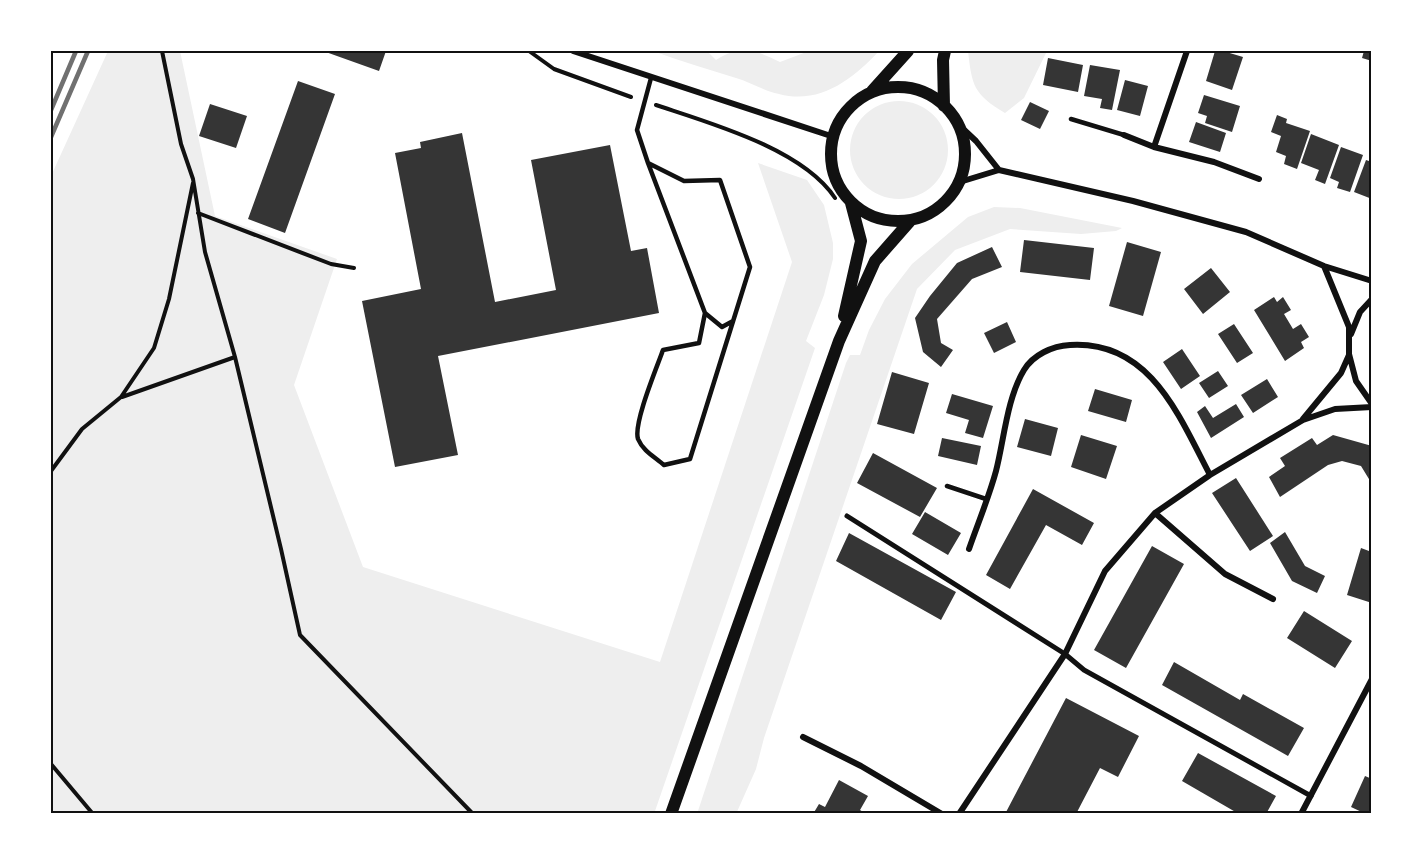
<svg xmlns="http://www.w3.org/2000/svg" width="1423" height="865" font-family="Ubuntu,sans-serif">
	<style>
		.green { fill: #eee }
		.building { fill: #353535 }
		.lines { fill: none; stroke-linecap: round; stroke-linejoin: round }
		.path { stroke: #111; stroke-width: 4 }
		.service { stroke: #111; stroke-width: 4.5 }
		.pedestrian { stroke: #111; stroke-width: 5 }
		.minor { stroke: #111; stroke-width: 6 }
		.secondary { stroke: #111; stroke-width: 12 }
		.rail { stroke: #707070; stroke-width: 4.5 }
		.neatline { fill: none; stroke: #111; stroke-width: 2 }
	</style>
	<rect width="100%" height="100%" fill="#fff"/>
	<path class="green" d="M108 51H180L215 216 337 259 294 385 363 567 660 662 792 262 758 163 807 180 824 205 833 243V259L824 295 806 341 815 348 654 814H51V176Z
		M653 51H707L716 60C742 44 755 50 780 62L809 51H879C853 79 820 105 779 94 764 91 750 82 736 78 708 69 680 61 653 51Z
		M968 51H1047L1024 98 1005 113C973 94 972 85 968 51Z
		M850 150a49 49 0 1 1 98 0a49 49 0 1 1-98 0Z
		M994 207 1020 208 1122 228 1116 231 1081 234 1010 229 955 250 917 289 764 738 756 769 736 814H697L846 363 850 355H860L869 330 885 299 912 264 968 217Z"/>
	<path class="building" d="M323 51H386L379 71Z
		M1215 51H1223L1243 57 1232 90 1206 81Z
		M1364 51H1372V61L1362 58Z
		M1048 58 1083 65 1078 92 1043 85Z
		M1090 65 1120 70 1112 110 1100 108 1102 99 1084 96Z
		M1125 80 1148 86 1140 116 1117 110Z
		M298 81 335 94 285 233 248 219Z
		M1204 95 1240 106 1232 132 1205 123 1207 116 1198 113Z
		M1030 102 1049 111 1040 129 1021 120Z
		M210 104 247 116 236 148 199 136Z
		M1277 115 1287 119 1286 123 1310 131 1297 169 1284 164 1286 156 1276 152 1281 136 1271 132Z
		M1196 122 1226 133 1220 152 1189 142Z
		M462 133 495 302 556 290 531 160 610 145 631 251 647 248 659 313 438 356 458 455 395 467 362 301 421 289 395 153 421 148 420 142Z
		M1311 134 1339 145 1325 184 1315 180 1319 170 1301 163Z
		M1341 147 1363 155 1350 192 1337 188 1339 182 1330 178Z
		M1366 160 1372 162V199L1354 192Z
		M1024 240 1094 248 1090 280 1020 272Z
		M1127 242 1161 252 1143 316 1109 306Z
		M992 247 1002 267 972 279 937 319 941 343 953 350 941 367 923 352 915 318 930 296 957 263Z
		M1211 268 1230 292 1203 314 1184 289Z
		M1274 297 1277 302 1283 297 1291 310 1284 314 1293 329 1301 324 1309 337 1301 342 1304 348 1285 361 1254 310Z
		M1007 322 1016 342 994 353 984 333Z
		M1234 324 1253 353 1237 363 1218 334Z
		M1182 349 1200 376 1181 389 1163 362Z
		M1218 371 1228 386 1209 398 1199 383Z
		M892 372 929 383 914 434 877 424Z
		M1267 379 1278 397 1253 413 1241 395Z
		M1095 389 1132 400 1126 422 1088 411Z
		M952 394 993 406 983 438 965 433 969 420 946 413Z
		M1236 404 1244 417 1211 438 1197 412 1205 406 1213 418Z
		M1025 419 1058 428 1051 456 1017 447Z
		M1081 435 1117 446 1106 479 1071 467Z
		M1333 435 1372 446V484L1361 466 1342 461 1328 465 1280 497 1269 477 1285 466 1280 458 1312 438 1317 445Z
		M942 438 981 446 977 465 938 456Z
		M873 453 937 488 920 517 857 483Z
		M1236 478 1273 536 1250 551 1212 493Z
		M1033 489 1094 523 1082 545 1046 525 1010 589 986 575Z
		M925 512 961 533 948 555 912 534Z
		M1285 532 1305 566 1325 576 1317 593 1292 581 1270 543Z
		M849 533 956 592 941 620 836 561Z
		M1371 544H1372V603L1347 595 1361 548 1369 551Z
		M1152 546 1184 564 1126 668 1094 650Z
		M1304 611 1352 641 1335 668 1287 638Z
		M1174 662 1240 700 1243 694 1304 728 1288 756 1162 685Z
		M1066 698 1139 736 1118 777 1100 768 1076 814H1005Z
		M1198 753 1276 796 1266 814H1239L1182 781Z
		M1365 776 1372 779V814H1366L1351 807Z
		M839 780 868 796 860 810 866 814H813L819 804 825 807Z"/>
	<g class="lines">
		<path class="path" d="M162 51 181 144 193 179 205 252 235 357 281 549 300 635 473 814
			M529 51 554 69 631 97
			M656 105C710 123 803 149 835 198
			M198 213 331 264 354 268
			M122 397 235 357
			M51 471 82 429 121 397 154 348 169 299 193 183
			M51 764 93 814"/>
		<path class="service" d="M1071 119 1124 135
			M648 163 705 313 699 343 663 350C657 367 633 424 638 439 643 451 655 457 664 465L690 459 750 267 720 180 684 181 648 163 637 130 651 78
			M705 313 722 327 733 321
			M947 486 986 499"/>
		<path class="pedestrian" d="M847 516 1065 654 1084 670 1311 796"/>
		<path class="minor" d="M573 51 834 137
			M960 126 976 141 999 170
			M1124 135 1154 147 1214 162 1259 179
			M1154 147 1187 51
			M951 195 963 181 999 170 1133 201 1246 232 1324 266 1372 281
			M1324 266 1349 327V354L1356 381 1372 404
			M1351 334 1360 312 1372 299
			M1303 419 1341 373 1349 355
			M1155 513 1225 574 1273 599
			M969 549C978 523 989 497 996 471 1004 440 1007 398 1024 370 1033 355 1052 346 1070 345 1150 340 1179 416 1210 475
			M803 737 861 766 942 814
			M959 814 1065 654 1105 571 1155 513 1210 475 1303 420 1335 409 1372 407
			M1301 814 1372 679"/>
		<path class="secondary" d="M831 154a67 67 0 1 1 134 0a67 67 0 1 1-134 0Z
			M872 91 908 51
			M944 106 943 60 945 51
			M844 316 861 241 851 203
			M671 814 839 341 875 261 911 220"/>
		<path class="rail" d="M51 110 76 51
			M51 137 88 51"/>
	</g>
	<rect width="1423" height="865" fill="none" stroke="#ffffff" stroke-width="105"/>
	<rect x="52" y="52" width="1318" height="760" class="neatline"/>
</svg>
